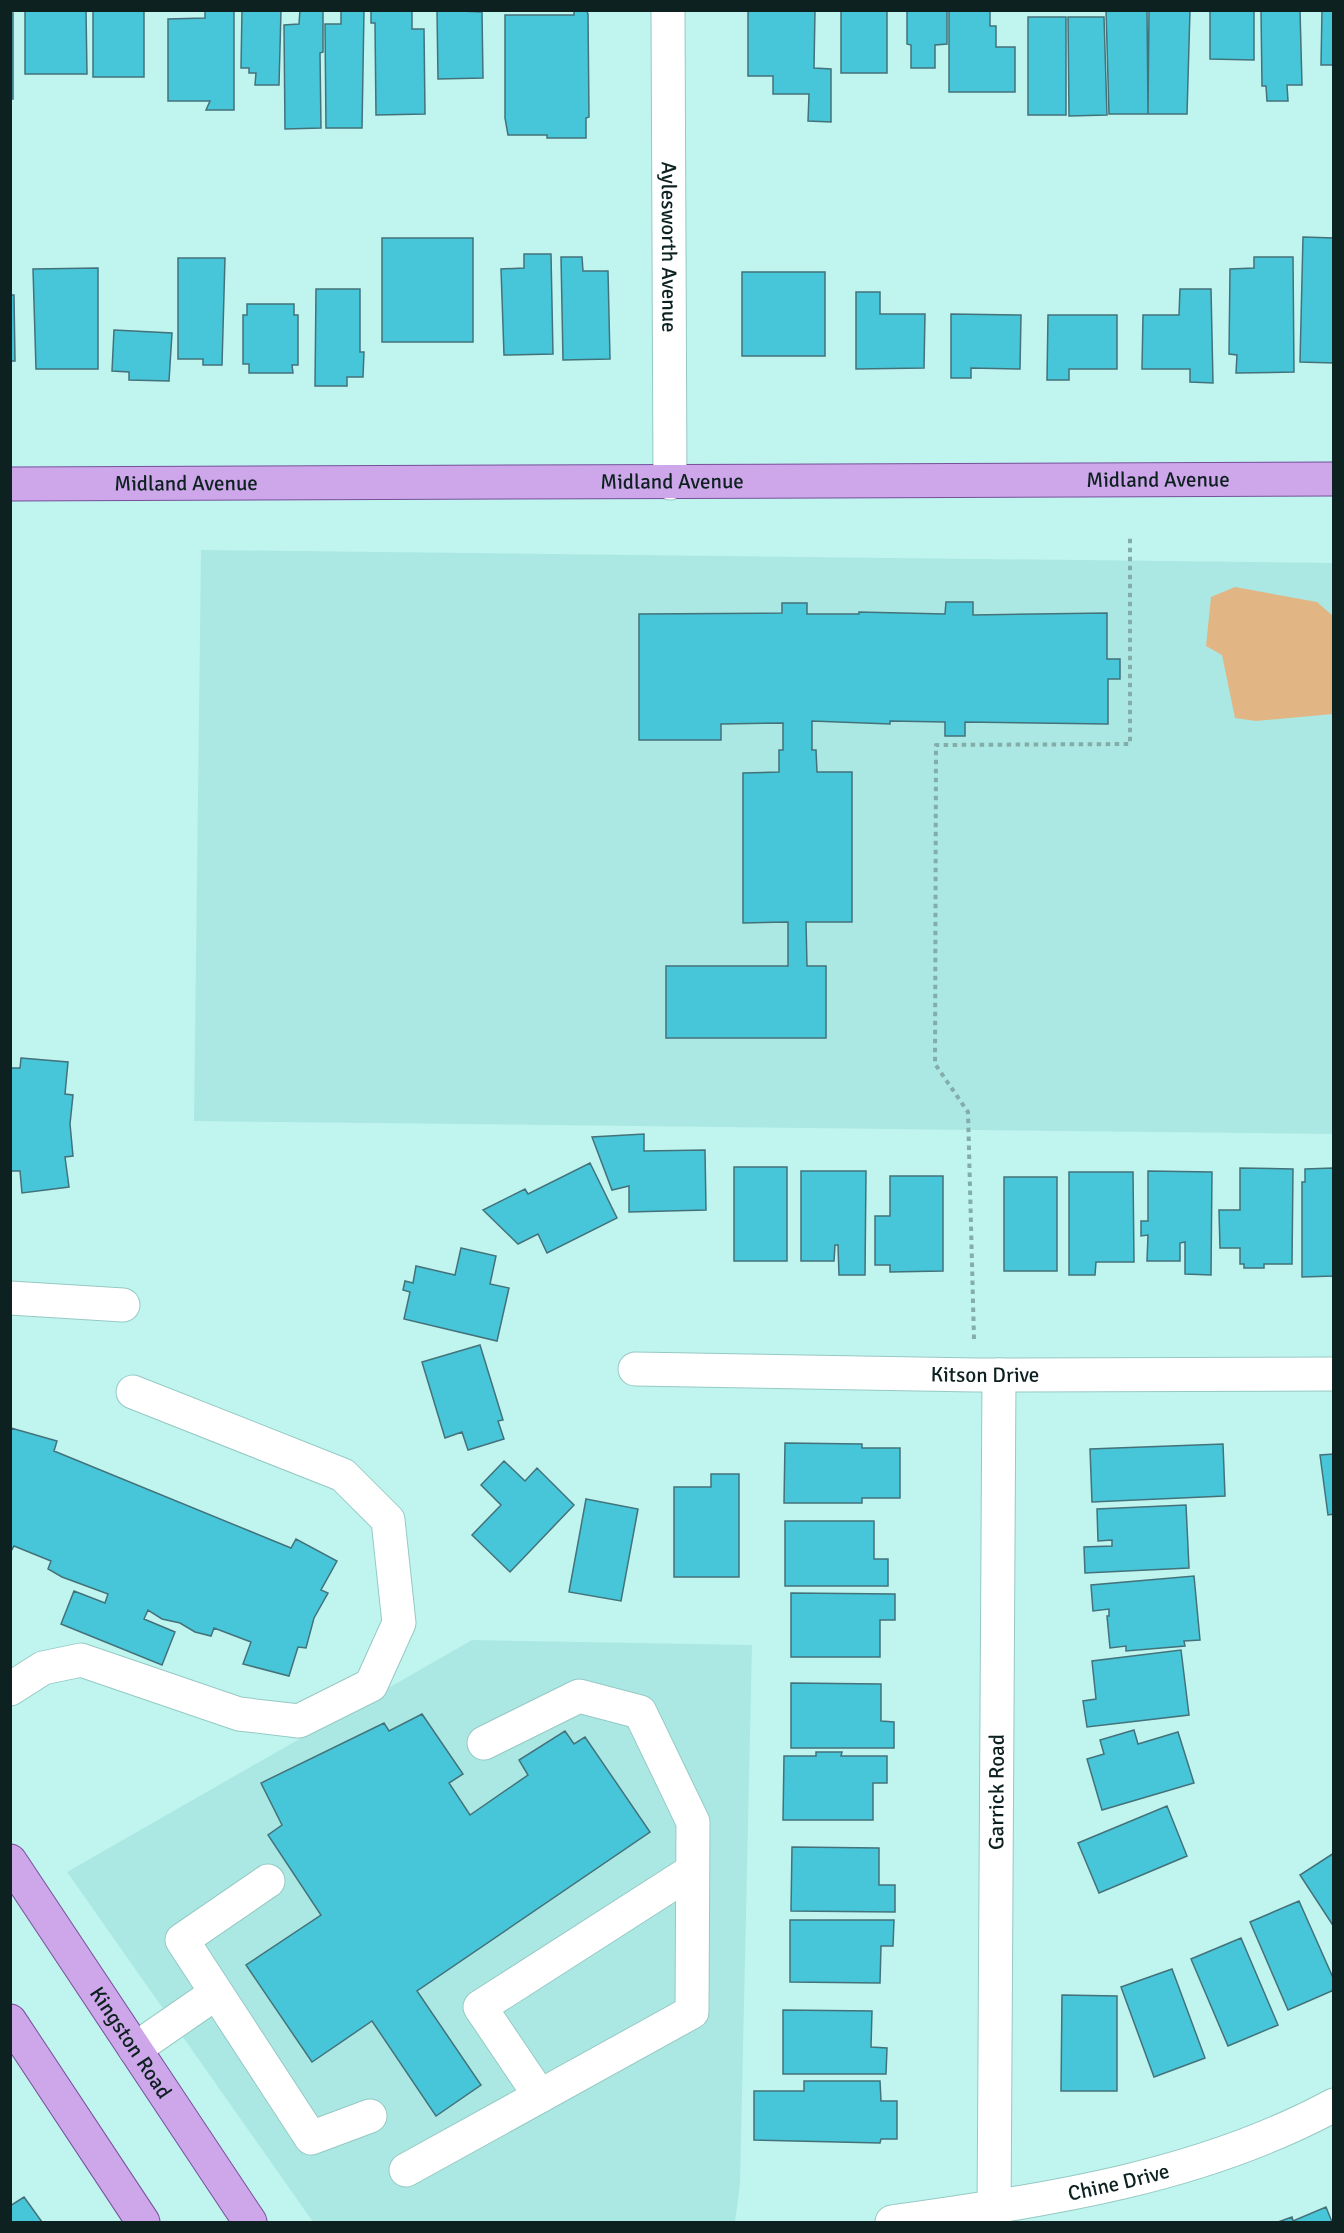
<svg xmlns="http://www.w3.org/2000/svg" width="1344" height="2233" font-family="Signika,sans-serif">
	<style>
		.built { fill: #abe8e3 }
		.green { fill: #e1b584 }
		.building { fill: #48c6d9; stroke: #43727a; stroke-width: 1.5 }
		.lines { fill: none; stroke-linecap: round; stroke-linejoin: round }
		.minor-casing { stroke: #96c9c4; stroke-width: 35 }
		.major-casing { stroke: #75519a; stroke-width: 35 }
		.path { stroke: #84ada9; stroke-width: 4; stroke-dasharray: 4.5 4.5; stroke-linecap: butt }
		.minor { stroke: #fff; stroke-width: 33 }
		.major { stroke: #cea6ea; stroke-width: 33 }
		.labels { text-anchor: middle; stroke-width: 4.5; stroke-linejoin: round; paint-order: stroke }
		.street-label { font-size: 21px; fill: #0d2120; stroke: #c0f4ef }
	</style>
	<rect width="100%" height="100%" fill="#c0f4ef"/>
	<path class="built" d="M201 550 1333 563V1134L194 1121Z
		M472 1640 752 1645 740 2184 735 2222H313L67 1872Z"/>
	<path class="green" d="M1235 587 1317 602 1333 616V714L1256 721 1235 718 1222 655 1206 646 1211 597Z"/>
	<path class="building" d="M25 10H86L87 74H25Z
		M93 10H144V77H93Z
		M205 10H234V110H206L210 101H168V19L205 18Z
		M242 10H281L279 85H255L256 73H249V68H241Z
		M300 10H323V52L320 53 321 128 285 129 284 25 299 24Z
		M341 10H364L362 128H326L325 24H341Z
		M371 10H412V29H424L425 114 376 115 375 23H371Z
		M437 10 482 12 483 78 438 79Z
		M574 10H586L588 14 589 117 586 118V138H547V135H508L505 118V15H574Z
		M748 10H815L814 68 831 69V122L808 121 809 94H773V76H748Z
		M841 10H887V73H841Z
		M907 10H947V44L935 45V68H911V45L907 44Z
		M949 10H990V26H996V47H1015V92H949Z
		M1106 10H1147L1148 114H1109Z
		M1149 10H1190L1187 114H1148Z
		M1210 10H1254V60L1210 59Z
		M1261 10H1300L1302 85H1287L1288 101H1267L1266 86H1262Z
		M1322 10H1334V65H1321Z
		M10 13H13V99H10Z
		M1028 17H1066V115H1028Z
		M1068 17H1104L1107 115 1069 116Z
		M1303 237 1334 238V363L1300 362Z
		M382 238H473V342H382Z
		M524 254H551L553 354 504 355 501 269 524 268Z
		M561 257H582L583 271H608L610 359 563 360Z
		M1254 257H1293L1294 372 1236 373 1237 355 1229 354 1230 269 1254 268Z
		M178 258H225L222 365H203V359H178Z
		M98 268V369H36L33 269Z
		M742 272H825V356H742Z
		M316 289H360V352H364L363 377H347V386H315Z
		M1180 289H1211L1213 383 1190 382V369H1142L1143 315H1179Z
		M856 292H880V314H925L924 368 856 369Z
		M10 295H14L15 361H10Z
		M247 304H294V315H298V365H292L293 373H249V364H243V315H247Z
		M951 314 1021 315 1020 369 971 368V378H951Z
		M1048 315H1117V369H1069V380H1047Z
		M114 330 172 333 169 381 129 380V372L112 371Z
		M946 602H973V615L1107 613V659H1120V679H1108V724L965 722V736H945V722L890 721V724L812 721V750H816L817 772H852V922H806L807 966H826V1038H666V966H788V922L743 923V773L779 772V750H783V723L721 724V740H639V614L782 613V603H807V614H859V612L945 614Z
		M21 1058 68 1062 65 1094 73 1095 70 1124 73 1156 65 1157 69 1187 22 1193 20 1171H10V1068H20Z
		M644 1134V1151L705 1150 706 1210 629 1212V1186L612 1190 592 1137Z
		M590 1163 617 1218 547 1253 538 1234 518 1244 483 1210 525 1189 528 1194Z
		M734 1167H787V1261H734Z
		M1240 1168 1293 1169 1292 1264H1264V1268H1244V1264H1240V1248H1220L1219 1210H1240Z
		M1333 1168 1334 1276 1302 1277V1182H1305V1169Z
		M801 1171H866L865 1275H839L838 1245H835L834 1261H801Z
		M1148 1171 1212 1172 1211 1275 1185 1274V1242L1180 1243V1261H1147L1148 1235 1141 1236V1221H1148Z
		M1069 1172H1133L1134 1262H1096L1095 1275H1069Z
		M890 1176H943V1271L890 1272V1265H875V1216H890Z
		M1004 1177H1057V1271H1004Z
		M461 1248 496 1256 490 1284 509 1288 497 1341 404 1319 410 1292 403 1290 405 1281 413 1283 416 1266 455 1275Z
		M480 1345 503 1420 498 1421 504 1439 468 1450 462 1432 445 1438 422 1362Z
		M11 1428 57 1441 54 1451 291 1548 296 1539 337 1561 321 1590 328 1593 314 1618 306 1648 298 1647 289 1676 243 1664 251 1642 214 1628 211 1636 195 1632 180 1623 162 1619 148 1610 144 1619 175 1632 162 1665 61 1624 74 1591 105 1603 108 1594 62 1577 48 1569 51 1561 14 1546 10 1553Z
		M785 1443 862 1444V1448H900V1498H862V1503H784Z
		M1223 1444 1225 1496 1092 1502 1090 1449Z
		M1334 1454V1514L1328 1515 1320 1455Z
		M504 1461 525 1481 537 1468 574 1505 510 1572 472 1535 501 1505 481 1485Z
		M711 1474H739V1577H674V1487H711Z
		M586 1499 638 1509 621 1601 569 1592Z
		M1186 1505 1189 1568 1085 1573 1084 1547 1112 1546V1540L1098 1541 1097 1509Z
		M785 1521H874V1559H888V1586H785Z
		M1194 1576 1200 1640 1184 1641 1185 1646 1126 1651V1646L1110 1648 1107 1616H1109V1609L1093 1611 1091 1585Z
		M791 1593 895 1594V1620H880V1657H791Z
		M1181 1650 1189 1715 1087 1727 1083 1701 1096 1699 1092 1661Z
		M791 1683 881 1684V1721L894 1722V1748H791Z
		M422 1714 463 1774 449 1783 470 1815 528 1775 519 1760 565 1731 574 1744 585 1737 650 1832 417 1991 481 2085 436 2116 372 2021 312 2062 246 1965 321 1915 268 1835 282 1825 261 1783 384 1723 389 1731Z
		M1134 1730 1138 1744 1178 1732 1194 1783 1102 1810 1087 1759 1104 1754 1100 1740Z
		M816 1752H842L841 1756H887V1783H873V1820H783L784 1756H816Z
		M1167 1806 1187 1856 1099 1893 1078 1843Z
		M792 1847 879 1848V1885H895V1912L791 1911Z
		M1334 1853V1927L1300 1875Z
		M1299 1901 1334 1980V1990L1288 2010 1250 1922Z
		M790 1920H894L893 1946H881L880 1983 790 1982Z
		M1241 1938 1278 2025 1228 2046 1191 1959Z
		M1172 1969 1205 2058 1154 2077 1121 1987Z
		M1062 1995 1117 1996V2091H1061Z
		M783 2010 872 2011 871 2047 887 2048 886 2074H783Z
		M804 2081H880L881 2101H897V2139H881L880 2143 754 2140V2091H804Z
		M24 2197 42 2222H10V2206Z
		M1326 2207 1332 2222H1278L1292 2217 1293 2221Z"/>
	<g class="lines">
		<g class="minor-casing">
			<g id="minor">
				<path id="s1" d="M668 10 670 483"/>
				<path d="M10 1298 123 1305"/>
				<path id="s2" d="M635 1369 975 1375 1334 1374"/>
				<path d="M10 1689 43 1668 81 1660 239 1714 299 1721 371 1685 399 1623 388 1520 343 1475 133 1392"/>
				<path d="M268 1881 182 1940 311 2138 370 2116"/>
				<path d="M135 2049 216 1993"/>
				<path d="M540 2096 480 2007 692 1871"/>
				<path d="M406 2170 692 2012 693 1822 640 1712 579 1696 484 1743"/>
				<path id="s3" d="M892 2222C1044 2200 1197 2179 1334 2105"/>
				<path id="s4" d="M994 2222 999 1375"/>
			</g>
		</g>
		<g class="major-casing">
			<g id="major">
				<path id="s5" d="M10 484 1334 479"/>
				<path id="s6" d="M10 1861 250 2222"/>
				<path d="M10 2021 143 2222"/>
			</g>
		</g>
		<path class="path" d="M974 1339 968 1112 935 1064 936 745 1130 744V536"/>
		<use href="#minor" class="minor"/>
		<use href="#major" class="major"/>
	</g>
	<g class="labels">
		<g class="street-label">
			<text dy="7" stroke="none"><textPath href="#s1" startOffset="237">Aylesworth Avenue</textPath></text>
			<text dy="7" stroke="none"><textPath href="#s5" startOffset="1148">Midland Avenue</textPath></text>
			<text dy="7" stroke="none"><textPath href="#s5" startOffset="662">Midland Avenue</textPath></text>
			<text dy="7" stroke="none"><textPath href="#s5" startOffset="176">Midland Avenue</textPath></text>
			<text dy="7" stroke="none"><textPath href="#s2" startOffset="350">Kitson Drive</textPath></text>
			<text dy="7" stroke="none"><textPath href="#s4" startOffset="430">Garrick Road</textPath></text>
			<text dy="7" stroke="none"><textPath href="#s6" startOffset="218">Kingston Road</textPath></text>
			<text dy="7" stroke="none"><textPath href="#s3" startOffset="230">Chine Drive</textPath></text>
		</g>
	</g>
	<rect width="1344" height="2233" fill="none" stroke="#0d2120" stroke-width="24"/>
</svg>
